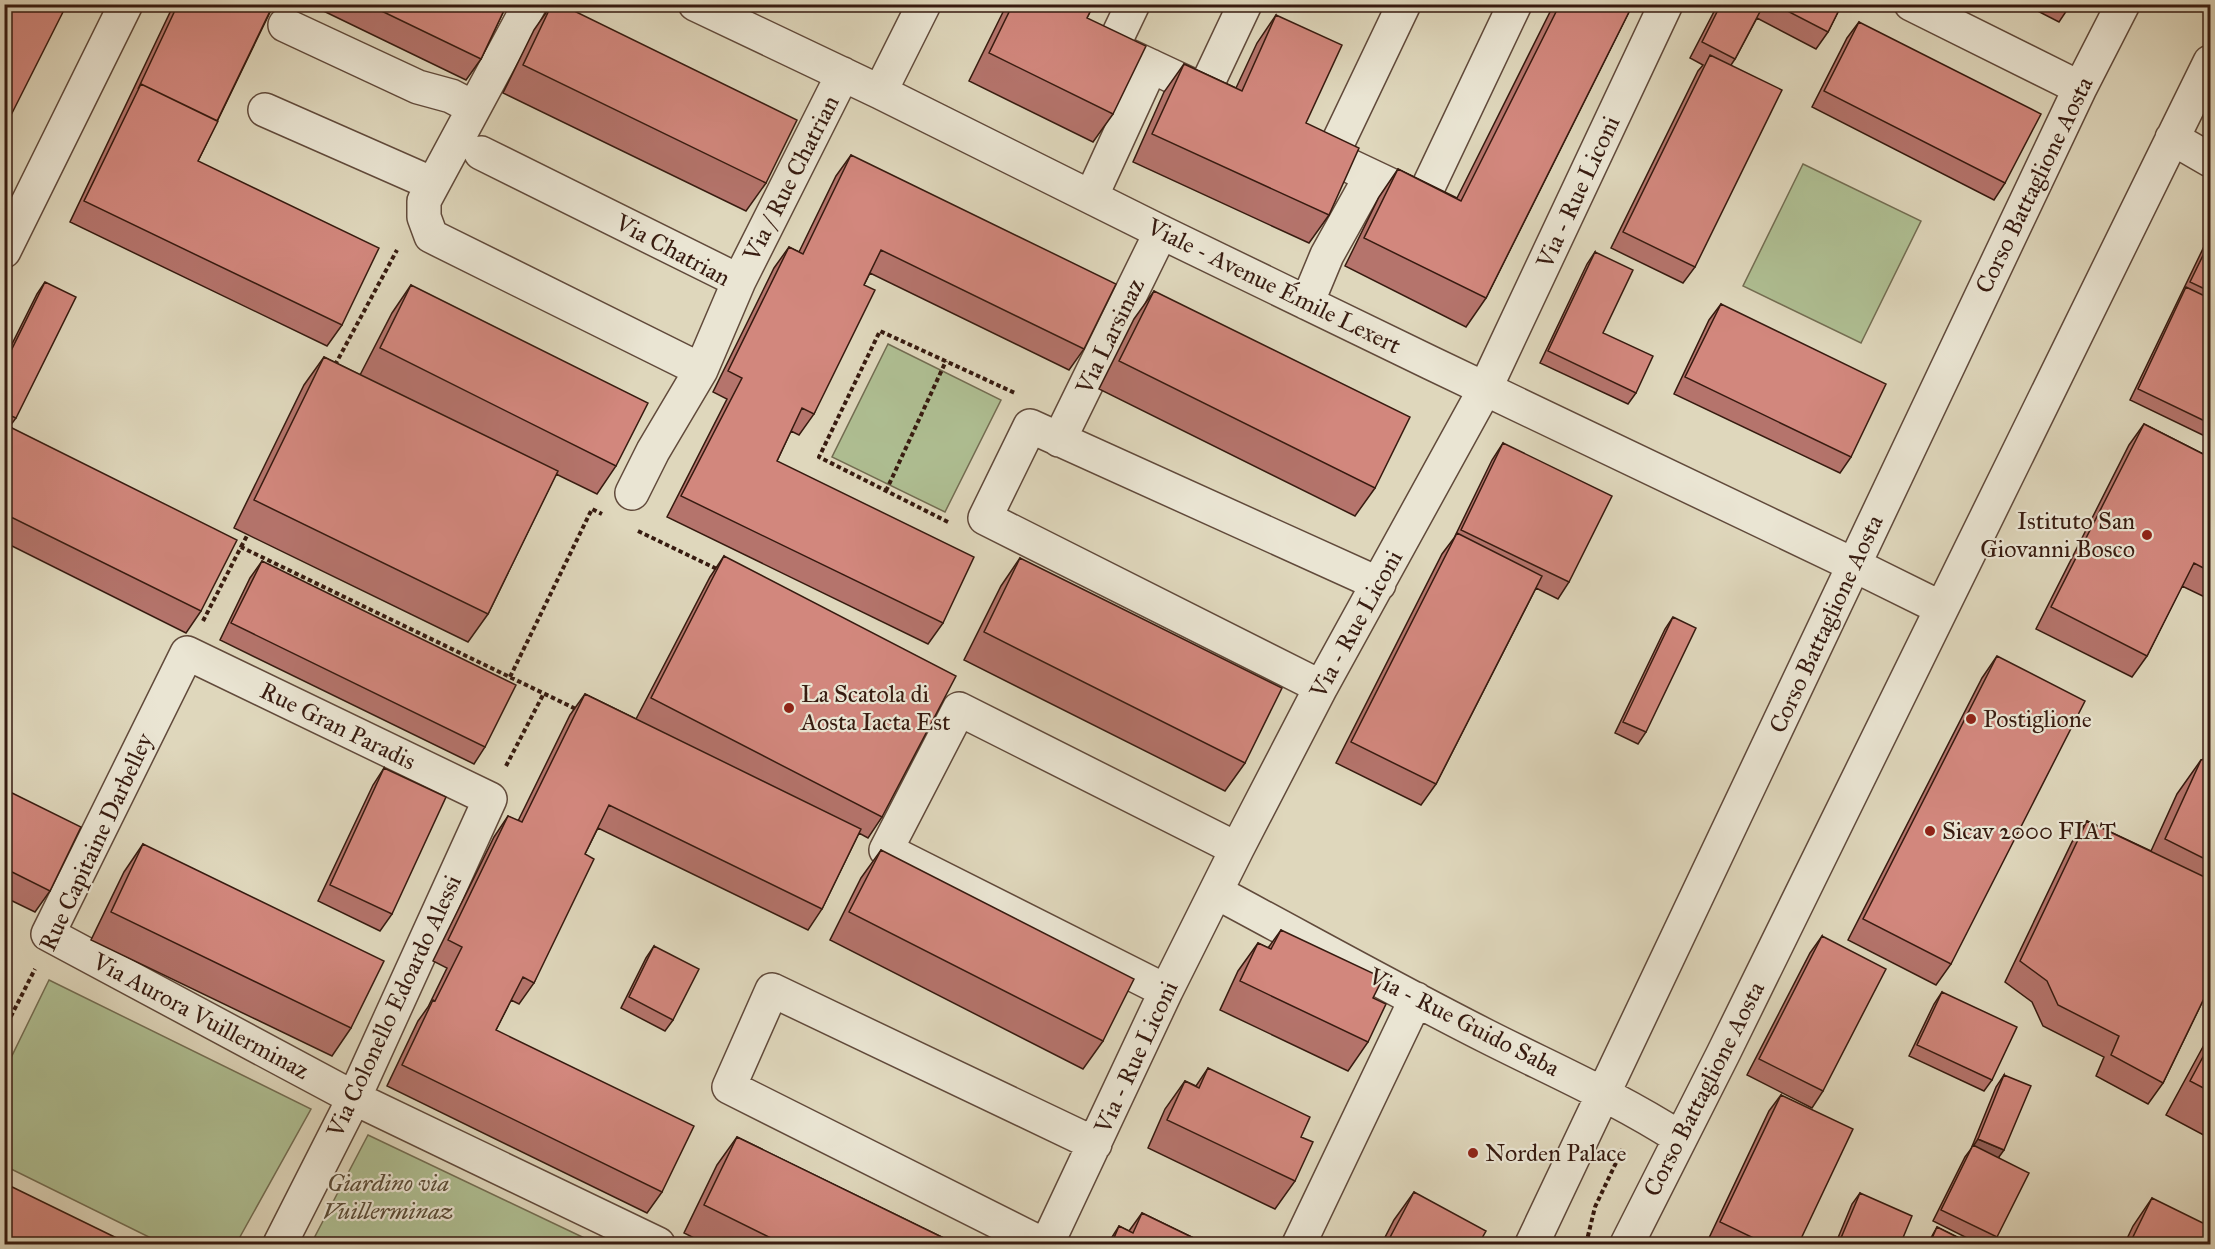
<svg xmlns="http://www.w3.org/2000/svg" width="2215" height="1249" font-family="'IM FELL Great Primer',serif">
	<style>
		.green { fill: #afbf93; stroke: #736d52; stroke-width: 1.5 }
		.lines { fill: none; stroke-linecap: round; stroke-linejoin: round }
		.minor-casing { stroke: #614a3b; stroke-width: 36 }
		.path { stroke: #371b10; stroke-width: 4; stroke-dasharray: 4.5 3; stroke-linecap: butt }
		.minor { stroke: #eae5d3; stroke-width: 33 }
		.wall { fill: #b5746c; stroke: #371b10; stroke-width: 1.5 }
		.shaded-wall { fill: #935e58; stroke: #371b10; stroke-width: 1.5 }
		.building { fill: #d2877d; stroke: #371b10; stroke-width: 1.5 }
		.poi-dot { fill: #8f2418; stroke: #eae5d3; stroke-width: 2 }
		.labels { text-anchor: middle; stroke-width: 4.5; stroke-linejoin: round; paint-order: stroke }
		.street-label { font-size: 24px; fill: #371b10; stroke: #eae5d3 }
		.poi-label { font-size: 24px; fill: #371b10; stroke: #eae5d3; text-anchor: start }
		.park-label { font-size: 24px; font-style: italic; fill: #5b4c37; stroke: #eae5d3 }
	</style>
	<rect width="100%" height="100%" fill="#dfd7bc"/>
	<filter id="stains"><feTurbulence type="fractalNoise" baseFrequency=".00333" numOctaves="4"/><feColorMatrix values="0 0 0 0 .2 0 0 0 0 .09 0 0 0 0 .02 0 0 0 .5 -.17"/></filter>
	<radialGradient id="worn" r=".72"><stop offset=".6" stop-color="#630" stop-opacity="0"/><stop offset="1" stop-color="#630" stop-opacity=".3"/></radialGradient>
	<path class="green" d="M1803 164 1921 221 1861 343 1743 286Z
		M888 344 1001 400 945 512 832 457Z
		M49 980 311 1109 236 1244H163L5 1166V1070Z
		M368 1135 597 1244H311Z"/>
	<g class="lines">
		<g class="minor-casing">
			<path id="minor" d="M530 4 424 201V217L431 236 701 370
				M695 4 880 92 1161 232 1431 363 1854 565 1941 608
				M1133 4 1112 48 1204 91 1245 4
				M1404 4 1331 157 1422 200 1515 4
				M1911 4 2080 88
				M285 25 418 87 451 96 474 108
				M880 92 924 4
				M265 110 433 184
				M2172 138 2210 160
				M481 153 739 281
				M1091 197 1151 66
				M4 251 126 4
				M1307 303 1327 255 1371 176
				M1059 440 1161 232
				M632 493 653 451 701 370 739 281 843 74
				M1321 687 985 518 1030 426 1379 584
				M1216 892C1306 940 1395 990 1486 1036 1551 1069 1618 1098 1680 1138
				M1166 991 886 850 959 709 1237 849
				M280 1244 354 1098 490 799 187 653 48 934 354 1098 658 1244
				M1042 1244 729 1087 772 990 1095 1144
				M1047 1244 1166 991 1237 849 1321 687 1485 389 1666 4
				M1299 1244 1416 999
				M1532 1244 2080 88 2123 4
				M1627 1244 1723 1054 2210 62"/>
		</g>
		<path class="path" d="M2205 26 2210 14
			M335 365 397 250
			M886 491 946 361
			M948 522 819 457 880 331 1015 393
			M638 531 721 571
			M241 547 249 532
			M203 621 241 547 578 710
			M510 677 592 509 602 514
			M506 766 544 693
			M4 1030 35 969
			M1586 1244 1595 1207 1623 1148"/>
		<use href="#minor" class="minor"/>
	</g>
	<path class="wall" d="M174 4H274L198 161 342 325 327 346 70 222Z
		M309 4H507L481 59 466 80Z
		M552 4H560L766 183 746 211 503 93 534 30Z
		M1007 4H1094L1087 18 1113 114 1093 142 969 81Z
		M1554 4H1633L1486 298 1466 327 1345 266 1379 197 1398 169 1457 198Z
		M1718 4H1842L1828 32 1816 49 1757 18 1735 59 1731 65 1695 267 1683 283 1611 248 1698 71 1703 65 1690 58Z
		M2024 4H2071L2059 22Z
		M1276 15 1306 123 1329 215 1309 243 1133 162 1164 92 1184 64 1236 88 1257 43Z
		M1859 22 2005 183 1994 200 1812 107 1847 38Z
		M851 155 1084 349 1069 370 870 273 864 285 814 414 799 435 791 431 777 461 943 623 928 644 667 517 727 399 713 392 774 268 789 247 799 252 836 176Z
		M2211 232V439L2130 400Z
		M1595 252 1603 333 1636 393 1628 404 1540 363 1587 264Z
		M45 282 16 418 10 426 201 611 186 633 4 542V360L37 294Z
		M411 285 616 466 597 494 556 474 488 614 468 642 234 528 304 385 324 357 360 375 392 313Z
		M1154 291 1375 488 1355 516 1099 389 1134 319Z
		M1721 304 1851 457 1840 473 1674 394 1709 320Z
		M2144 424 2211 458V600L2182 586 2147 656 2132 677 2036 629 2129 445Z
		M1503 443 1569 582 1558 599 1536 588 1436 784 1421 805 1336 763 1442 554 1454 538 1492 460Z
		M724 556 882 817 868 838 859 833 822 909 808 930 598 828 585 854 534 983 519 1004 511 1000 496 1030 662 1192 647 1213 387 1086 418 1021 428 1007 447 968 433 961 494 837 508 816 518 821 570 715 585 694 636 719 710 577Z
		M1020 558 1245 763 1225 791 964 660 1001 586Z
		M262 561 485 747 474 764 220 640 250 578Z
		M1673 617 1646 732 1638 744 1615 733 1665 629Z
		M1997 656 1951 964 1936 985 1848 940 1982 678Z
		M2211 757V984L2163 1083 2148 1104 2096 1076 2104 1057 2043 1026 2032 1002 2005 982 2072 842 2087 821 2151 851 2177 794 2201 760Z
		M384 768 392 914 380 931 318 901 373 785Z
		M4 789 50 891 35 912 4 897Z
		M143 844 351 1028 332 1056 91 940 124 872Z
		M881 850 1103 1041 1083 1069 830 940 861 878Z
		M1281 930 1373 998 1368 1042 1348 1071 1220 1010 1238 971 1258 943 1268 948Z
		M1822 936 1823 1091 1812 1108 1747 1075 1810 953Z
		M654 946 673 1020 665 1031 621 1008 646 958Z
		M1942 992 1992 1080 1984 1091 1909 1056 1934 1004Z
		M2211 1032V1139L2166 1115Z
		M1208 1068 1301 1137 1295 1181 1275 1209 1148 1148 1165 1109 1185 1081 1196 1086Z
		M2004 1075 1999 1158 1997 1237 1992 1245H1981L1933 1221 1965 1157 1971 1149 1996 1087Z
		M1781 1095 1798 1245H1722L1709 1238 1769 1111Z
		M737 1137 958 1245H708L684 1233 717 1165Z
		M1414 1192 1478 1245H1381L1394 1220Z
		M1860 1193 1900 1245H1835L1852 1204Z
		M2152 1198 2211 1245H2124L2133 1226Z
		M1142 1213 1208 1245H1107L1119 1226 1129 1231Z
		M1937 1227 1973 1245H1927Z"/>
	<path class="shaded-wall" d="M1978 1139 2004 1150 1996 1161 1970 1151Z"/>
	<path class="building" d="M4 4H67L4 129Z
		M178 4H266L272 7 217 121 141 84 138 89Z
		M367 4H507L481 59Z
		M552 4H560L797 120 766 183 523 65Z
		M1013 4H1094L1087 18 1146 46 1113 114 989 53Z
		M1560 4H1633L1486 298 1364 238 1398 169 1461 201Z
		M1721 4H1764L1735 59 1702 42Z
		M1774 4H1842L1828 32Z
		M1276 15 1342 45 1306 123 1359 148 1329 215 1152 134 1184 64 1242 91Z
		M1859 22 2041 114 2005 183 1824 91Z
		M1710 55 1782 90 1695 267 1623 232Z
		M141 84 218 121 198 161 379 248 342 325 84 201Z
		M851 155 1116 284 1084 349 881 250 864 285 875 290 814 414 802 408 777 461 974 557 943 623 681 496 742 378 728 371 789 247 803 254Z
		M2211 239V292L2190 282Z
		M1595 252 1633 270 1603 333 1653 356 1636 393 1548 351Z
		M45 282 76 297 16 418 4 413V365Z
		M411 285 648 403 616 466 380 348Z
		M2186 287 2211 299V424L2138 389Z
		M1154 291 1410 417 1375 488 1119 361Z
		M1721 304 1886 384 1851 457 1685 377Z
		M324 357 558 471 488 614 254 500Z
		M4 424 237 540 201 611 11 517 4 529Z
		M2144 424 2211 458V572L2194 563 2147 656 2051 607Z
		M1503 443 1612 496 1569 582 1461 530Z
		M1457 533 1542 576 1436 784 1351 742Z
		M724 556 956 676 882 817 651 698Z
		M1020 558 1282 688 1245 763 984 632Z
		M262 561 516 685 485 747 231 623Z
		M1673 617 1696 628 1646 732 1623 722Z
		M1997 656 2085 701 1951 964 1863 919Z
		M585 694 861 829 822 909 609 805 585 854 594 859 534 983 523 977 496 1030 694 1126 662 1192 402 1065 433 1000 435 1001 462 947 448 940 508 816 522 822Z
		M2211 757V862L2165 839 2201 760Z
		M384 768 446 797 392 914 330 885Z
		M4 789 81 827 50 891 4 868Z
		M2087 821 2211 880V984L2163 1083 2111 1055 2119 1036 2058 1005 2047 981 2020 961Z
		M143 844 384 961 351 1028 111 912Z
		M881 850 1134 979 1103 1041 849 912Z
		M1281 930 1383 978 1373 998 1386 1004 1368 1042 1240 981 1258 943 1271 949Z
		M1822 936 1886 969 1823 1091 1759 1059Z
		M654 946 699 969 673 1020 629 997Z
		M1942 992 2017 1027 1992 1080 1917 1045Z
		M2211 1042V1092L2190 1081Z
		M1208 1068 1310 1117 1301 1137 1313 1142 1295 1181 1167 1120 1185 1081 1199 1088Z
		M2004 1075 2031 1086 2004 1150 1978 1139Z
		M1781 1095 1853 1129 1798 1245H1768L1720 1222Z
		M737 1137 958 1245H785L704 1205Z
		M1973 1145 2029 1173 1997 1237 1941 1210Z
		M4 1183 131 1245H4Z
		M1414 1192 1486 1231 1478 1245H1386Z
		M1860 1193 1912 1216 1900 1245H1838Z
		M2152 1198 2211 1227V1245H2129Z
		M1142 1213 1208 1245H1111L1119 1226 1133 1233Z
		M1937 1227 1973 1245H1929Z"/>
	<g class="poi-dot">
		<circle cx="2147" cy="535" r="6"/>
		<circle cx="789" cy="708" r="6"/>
		<circle cx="1971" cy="719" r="6"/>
		<circle cx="1930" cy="831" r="6"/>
		<circle cx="1473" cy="1153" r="6"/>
	</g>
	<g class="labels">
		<g class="street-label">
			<text transform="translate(791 178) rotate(-63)" y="8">Via / Rue Chatrian</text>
			<text transform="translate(2034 185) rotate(-64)" y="8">Corso Battaglione Aosta</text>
			<text transform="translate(1578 192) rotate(-65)" y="8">Via - Rue Liconi</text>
			<text transform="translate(673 250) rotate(28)" y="8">Via Chatrian</text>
			<text transform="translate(1274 286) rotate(26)" y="8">Viale - Avenue Émile Lexert</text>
			<text transform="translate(1110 336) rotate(-64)" y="8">Via Larsinaz</text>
			<text transform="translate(1356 624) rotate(-61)" y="8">Via - Rue Liconi</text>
			<text transform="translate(1826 624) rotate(-65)" y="8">Corso Battaglione Aosta</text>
			<text transform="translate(338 726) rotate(26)" y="8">Rue Gran Paradis</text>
			<text transform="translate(96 842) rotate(-65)" y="8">Rue Capitaine Darbelley</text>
			<text transform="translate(394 1006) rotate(-65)" y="8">Via Colonello Edoardo Alessi</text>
			<text transform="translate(201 1016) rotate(28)" y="8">Via Aurora Vuillerminaz</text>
			<text transform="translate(1464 1022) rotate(27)" y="8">Via - Rue Guido Saba</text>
			<text transform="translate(1136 1057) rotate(-65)" y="8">Via - Rue Liconi</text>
			<text transform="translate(1704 1089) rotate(-63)" y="8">Corso Battaglione Aosta</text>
		</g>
		<g class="poi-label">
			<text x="2135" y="529" text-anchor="end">Istituto San<tspan x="2135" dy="28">Giovanni Bosco</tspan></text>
			<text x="801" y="702">La Scatola di<tspan x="801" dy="28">Aosta Iacta Est</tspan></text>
			<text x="1983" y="727">Postiglione</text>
			<text x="1942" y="839">Sicav 2000 FIAT</text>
			<text x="1485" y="1161">Norden Palace</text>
		</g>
		<g class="park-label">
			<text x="388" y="1191">Giardino via<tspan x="388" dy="28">Vuillerminaz</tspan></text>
		</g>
	</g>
	<rect width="2215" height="1249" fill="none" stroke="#dfd7bc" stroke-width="24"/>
	<rect x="6" y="6" width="2203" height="1237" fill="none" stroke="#371b10" stroke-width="3"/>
	<rect x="12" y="12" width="2191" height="1225" fill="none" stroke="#371b10" stroke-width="1.5"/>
	<rect width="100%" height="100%" filter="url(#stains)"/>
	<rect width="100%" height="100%" fill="url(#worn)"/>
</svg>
